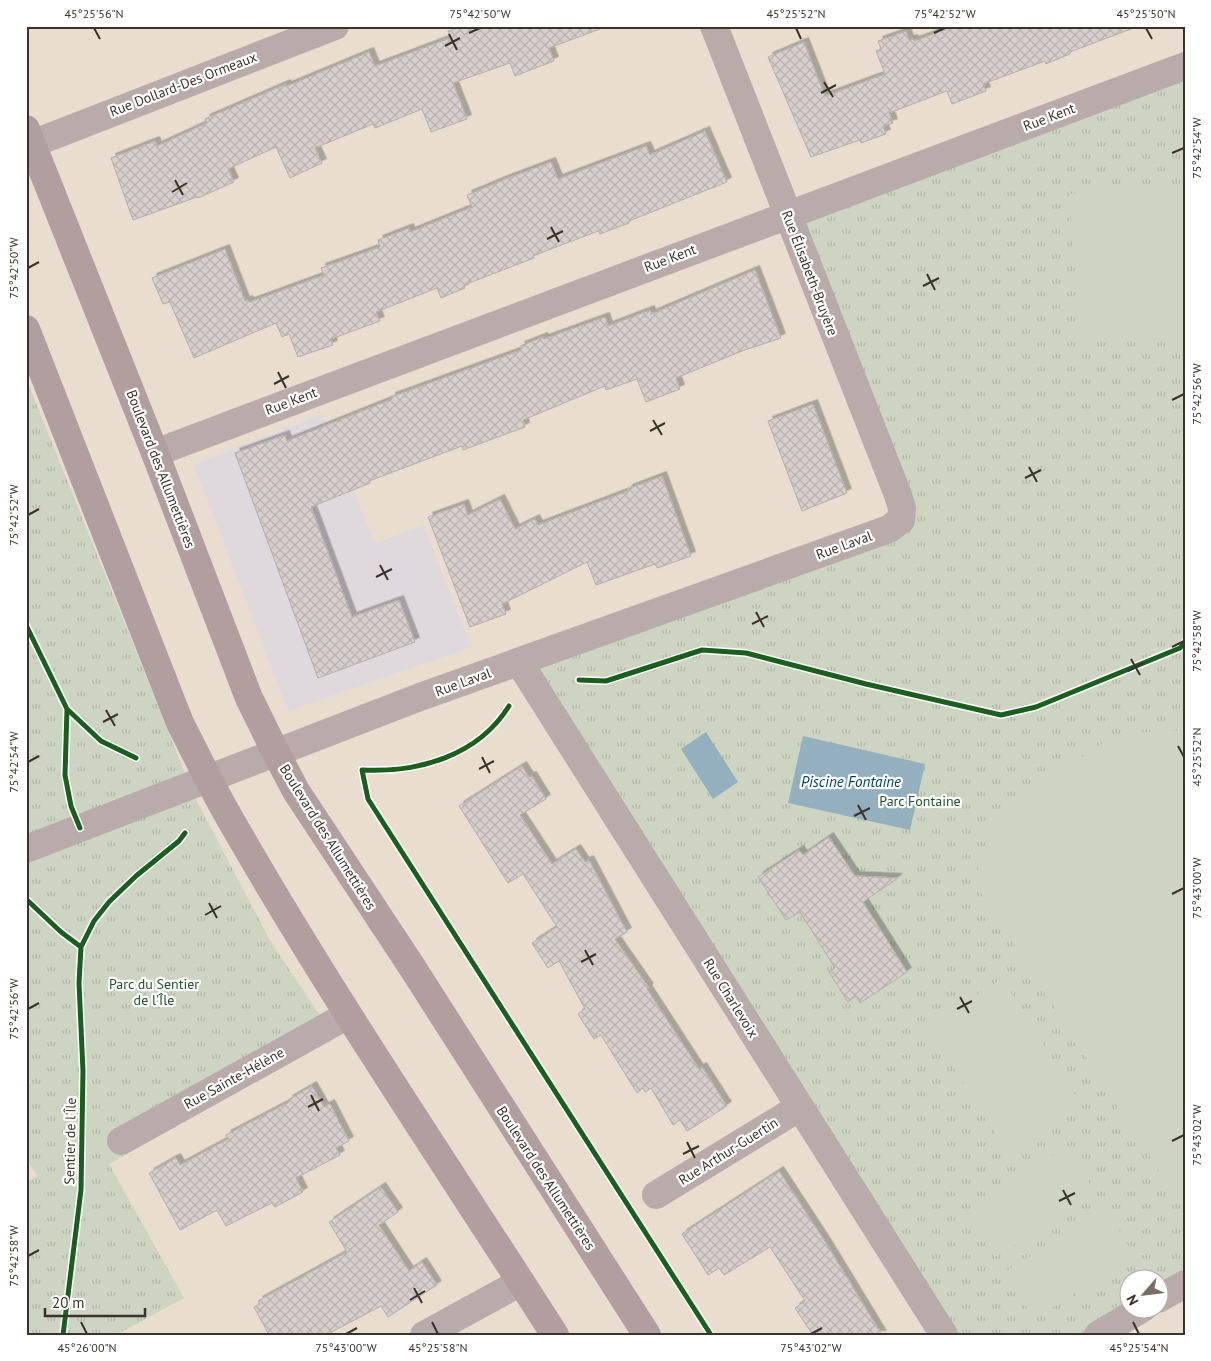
<svg xmlns="http://www.w3.org/2000/svg" width="1211" height="1361" font-family="'PT Sans',sans-serif">
	<style>
		.commercial { fill: #dfd8dd }
		.grass { fill: url(#grass-tufts) }
		.pitch { fill: #cdd5c2 }
		.water { fill: #94b0be }
		.building { fill: url(#building-cross-hatch); stroke: #b5adab; filter: url(#shadow) }
		.lines { fill: none; stroke-linecap: round; stroke-linejoin: round }
		.minor { stroke: #b9abaa; stroke-width: 28 }
		.secondary { stroke: #b19f9f; stroke-width: 28 }
		.cycleway-casing { stroke: #fff; stroke-width: 8 }
		.cycleway { stroke: #1b5e20; stroke-width: 5 }
		.ticks { fill: none; stroke: #3b3329; stroke-width: 2 }
		.labels { text-anchor: middle; stroke-width: 4.5; stroke-linejoin: round; paint-order: stroke }
		.street-label { font-size: 14px; fill: #3b3329; stroke: #fff }
		.park-label { font-size: 14px; fill: #1f562a; stroke: #fff }
		.water-label { font-size: 15px; font-style: italic; fill: #02435e; stroke: #fff }
		.neatline { fill: none; stroke: #3b3329; stroke-width: 2 }
		.ticks-label { font-size: 12px; text-anchor: middle; fill: #3b3329 }
	</style>
	<defs>
		<pattern id="grass-tufts" width="24" height="20" patternUnits="userSpaceOnUse" patternTransform="scale(1.25)"><rect width="24" height="20" fill="#cdd5c2"/><path d="M3 7l-1-3M5 7V3M7 7l1-3M15 17l-1-3M17 17v-4M19 17l1-3" fill="none" stroke="#b1b7a7"/></pattern>
		<pattern id="building-cross-hatch" width="8" height="8" patternUnits="userSpaceOnUse" patternTransform="scale(1.25)"><rect width="8" height="8" fill="#d8cfcd"/><path d="M0 0l8 8M0 8l8-8" fill="none" stroke="#bab2b0"/></pattern>
		<filter id="shadow"><feDropShadow dx="4.5" dy="-4.5" stdDeviation="0" flood-color="#0004"/></filter>
	</defs>
	<rect width="100%" height="100%" fill="#e8ddce"/>
	<path class="commercial" d="M322 414 375 544 423 525 471 647 288 711 194 465Z"/>
	<path class="grass" d="M1185 66V1284L1159 1299 1158 1278H1128V1308L1098 1335H943L519 662 901 520 787 215Z
		M26 378 195 798 271 942 335 1038 109 1164 184 1298 116 1335H26V1183L37 1176 26 1157V1086L31 1083 26 1073Z"/>
	<path class="pitch" d="M1185 185V335L1082 343 1069 194Z
		M1185 730V1205L1180 1204 974 882 994 817 1116 734Z
		M1002 979 1082 1106 1008 1153 927 1026Z
		M1067 1147 1096 1194 995 1257 966 1211Z
		M1106 1209 1135 1256 1034 1319 1005 1272Z"/>
	<path class="water" d="M706 732 738 782 713 799 681 749Z
		M803 736 925 764 910 830 788 803Z"/>
	<path class="building" d="M463 26H600V29L549 48 554 61 515 76 510 63 453 83 467 119 431 132 422 109 375 128 373 124 315 148 322 163 290 178 276 147 228 169 234 182 198 198 197 197 133 220 111 158 155 141 157 146 207 123 205 119 286 84 287 86 369 52 375 66 450 38 448 31Z
		M955 26H1130L1131 29 1070 52V54L1046 64 1045 61 983 84 986 91 952 104 947 91 889 113 893 123 883 126 886 134 861 143 860 140 811 157 768 57 804 42 825 96 885 74 876 51 881 49 878 41 906 31 909 40 913 39 914 41Z
		M705 131 727 182 629 221V223L600 234 598 231 533 256 534 258 464 285 465 288 441 298 437 288 376 312 380 321 331 339 333 345 298 357 289 334 282 337 276 323 194 358 170 302 163 304 152 278 225 249 245 301 248 300 250 302 324 275 321 268 380 247 378 240 409 228 410 232 472 207 467 195 503 180 551 162 558 179 646 146 650 155Z
		M755 270 781 338 742 351 676 378 680 389 646 402 637 379 606 390 605 386 523 420 525 427 463 450 462 446 369 481 370 483 311 507 352 617 399 600 415 642 318 678 235 453 285 435 287 441 392 399 391 397 521 350 520 346 543 337 544 339 605 317 608 326 650 310 651 314Z
		M813 404 847 493 802 511 768 421Z
		M662 476 691 556 657 568 655 564 596 585 587 562 502 604 506 614 470 627 428 517 464 504 468 515 500 499 515 529 535 519 538 525 628 491V489Z
		M522 766 529 777 532 776 546 799 520 815 552 864 576 849 585 862 589 860 627 932 615 939 649 988 647 989 699 1069 702 1067 727 1106 687 1131 680 1120 673 1125 651 1088 645 1092 643 1088 637 1093 601 1035 594 1039 578 1014 585 1009 559 961 548 968 532 943 557 927 523 874 508 883 459 806Z
		M829 837 855 876 898 878 863 902 907 972 860 1003 856 996 848 1002 829 972 835 968 800 912 786 920 758 877 799 850 803 855Z
		M312 1086 324 1107 330 1104 349 1141 336 1148 340 1155 296 1178 303 1192 275 1207 272 1203 226 1226 217 1210 180 1230 149 1173 176 1158 180 1165 228 1139 226 1135 289 1102 288 1100Z
		M779 1171 826 1243 882 1335H813L795 1308 805 1301 770 1247 724 1275 719 1268 708 1275 682 1234Z
		M381 1187 398 1212 379 1225 409 1271 422 1262 437 1285 388 1317 381 1306 326 1335H269L254 1307 260 1304 258 1301 347 1252 329 1222Z"/>
	<g class="lines">
		<path class="minor" d="M32 144 335 26
			M155 453 1185 66
			M519 662 944 1335
			M26 849 420 697 889 529 901 520 902 508 898 495 714 26
			M121 1141 348 1015
			M656 1195 800 1107
			M1158 1299 1185 1284
			M424 1335 521 1282
			M1098 1335 1143 1308"/>
		<path class="secondary" d="M26 129 155 453 249 698 275 751 296 791 412 967 647 1335
			M26 329 180 723C196 754 211 786 229 817 330 994 445 1163 555 1335"/>
		<g class="cycleway-casing">
			<path id="cycleway" d="M26 625 67 709 101 741 136 758
				M579 680 606 681 702 650 746 653 866 684 1001 715 1036 707 1180 648 1185 642
				M509 706C478 756 418 773 362 770L368 799 711 1335
				M67 709 65 775 71 806 80 828
				M26 899 61 932 81 947
				M63 1335 81 1190 83 1071 79 983 81 947 94 921 109 902 136 876 179 841 185 833"/>
		</g>
		<use href="#cycleway" class="cycleway"/>
	</g>
	<path class="ticks" d="M94 28 100 39M796 28 801 39M1146 28 1152 39M469 33 480 28M934 33 945 28M449 34 457 50M445 46 460 38M824 82 833 97M821 93 836 85M1172 153 1184 148M175 180 183 195M172 192 187 183M551 227 559 242M547 239 563 231M28 268 39 262M927 274 935 290M923 286 939 278M278 372 286 388M274 384 289 376M1172 400 1184 394M653 420 662 435M650 431 665 423M1029 467 1037 482M1025 478 1041 470M28 515 39 509M380 565 388 580M376 577 392 569M756 612 764 627M752 624 768 616M1172 647 1184 641M1131 659 1140 675M1128 671 1143 663M106 710 115 726M103 722 118 714M1178 746 1184 757M482 757 490 773M28 762 39 756M479 769 494 761M858 805 866 820M854 816 870 808M1172 894 1184 888M209 903 217 918M205 915 221 906M585 950 593 965M581 962 596 954M960 997 969 1013M28 1009 39 1003M957 1009 972 1001M311 1095 319 1111M308 1107 323 1099M1172 1141 1184 1135M687 1142 695 1158M683 1154 699 1146M1063 1190 1071 1205M1059 1201 1075 1193M28 1256 39 1250M414 1288 422 1303M410 1300 425 1291M81 1322 87 1334M432 1322 438 1334M1133 1322 1139 1334M346 1334 357 1328M811 1334 822 1328"/>
	<g class="labels">
		<g class="street-label">
			<text transform="translate(183 84) rotate(-21)" y="5">Rue Dollard-Des Ormeaux</text>
			<text transform="translate(1049 117) rotate(-21)" y="5">Rue Kent</text>
			<text transform="translate(670 258) rotate(-21)" y="5">Rue Kent</text>
			<text transform="translate(810 273) rotate(69)" y="5">Rue Élisabeth-Bruyère</text>
			<text transform="translate(291 401) rotate(-21)" y="5">Rue Kent</text>
			<text transform="translate(161 469) rotate(69)" y="5">Boulevard des Allumettières</text>
			<text transform="translate(844 545) rotate(-20)" y="5">Rue Laval</text>
			<text transform="translate(463 682) rotate(-20)" y="5">Rue Laval</text>
			<text transform="translate(328 837) rotate(58)" y="5">Boulevard des Allumettières</text>
			<text transform="translate(731 998) rotate(58)" y="5">Rue Charlevoix</text>
			<text transform="translate(234 1078) rotate(-29)" y="5">Rue Sainte-Hélène</text>
			<text transform="translate(70 1141) rotate(-89)" y="5">Sentier de l'Île</text>
			<text transform="translate(728 1151) rotate(-32)" y="5">Rue Arthur-Guertin</text>
			<text transform="translate(546 1178) rotate(57)" y="5">Boulevard des Allumettières</text>
		</g>
		<g class="park-label">
			<text x="920" y="806">Parc Fontaine</text>
			<text x="154" y="989">Parc du Sentier<tspan x="154" dy="16">de l'Île</tspan></text>
		</g>
		<g class="water-label">
			<text x="851" y="787">Piscine Fontaine</text>
		</g>
	</g>
	<rect width="1211" height="1361" fill="none" stroke="#ffffff" stroke-width="55"/>
	<g transform="translate(1144 1294) rotate(242)"><circle r="24" fill="#ffffff" stroke="#b1ada9"/>
	<path d="M0-4L9 19L0 12L-9 19Z" fill="#786e63"/>
	<text y="-8" font-size="14" font-weight="bold" text-anchor="middle" fill="#3b3329">N</text>
	</g>
	<path d="M45 1308v8h100v-8" fill="none" stroke="#3b3329" stroke-width="2.5"/>
	<text x="52" y="1308" font-size="15" fill="#3b3329" stroke="#ffffff" stroke-width="4" paint-order="stroke">20 m</text>
	<rect x="28" y="28" width="1156" height="1306" class="neatline"/>
	<g class="ticks-label">
		<text x="94" y="18">45°25'56"N</text>
		<text x="480" y="18">75°42'50"W</text>
		<text x="796" y="18">45°25'52"N</text>
		<text x="945" y="18">75°42'52"W</text>
		<text x="1146" y="18">45°25'50"N</text>
		<text transform="translate(1197 148) rotate(-90)" y="4">75°42'54"W</text>
		<text transform="translate(14 268) rotate(-90)" y="4">75°42'50"W</text>
		<text transform="translate(1197 394) rotate(-90)" y="4">75°42'56"W</text>
		<text transform="translate(14 515) rotate(-90)" y="4">75°42'52"W</text>
		<text transform="translate(1197 641) rotate(-90)" y="4">75°42'58"W</text>
		<text transform="translate(1197 757) rotate(-90)" y="4">45°25'52"N</text>
		<text transform="translate(14 762) rotate(-90)" y="4">75°42'54"W</text>
		<text transform="translate(1197 888) rotate(-90)" y="4">75°43'00"W</text>
		<text transform="translate(14 1009) rotate(-90)" y="4">75°42'56"W</text>
		<text transform="translate(1197 1135) rotate(-90)" y="4">75°43'02"W</text>
		<text transform="translate(14 1256) rotate(-90)" y="4">75°42'58"W</text>
		<text x="87" y="1352">45°26'00"N</text>
		<text x="346" y="1352">75°43'00"W</text>
		<text x="438" y="1352">45°25'58"N</text>
		<text x="811" y="1352">75°43'02"W</text>
		<text x="1139" y="1352">45°25'54"N</text>
	</g>
</svg>
